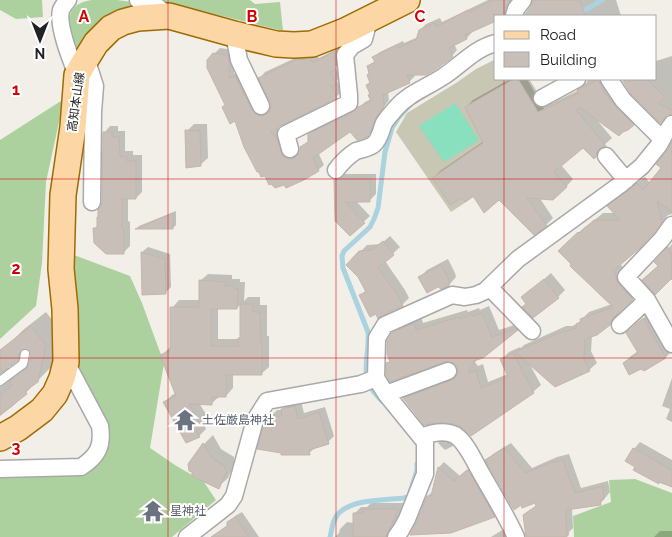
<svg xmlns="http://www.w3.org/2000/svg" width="672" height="537" font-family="Raleway,'Noto Sans JP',sans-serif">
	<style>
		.construction { fill: #c7c7b4 }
		.forest { fill: #add19e }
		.pitch { fill: #88e0be }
		.shadow { fill: #0003; fill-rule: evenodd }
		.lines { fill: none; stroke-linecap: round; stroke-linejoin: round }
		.stream { stroke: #aad3df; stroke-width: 5 }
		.building { fill: #c7bfb8; stroke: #c4b6ab }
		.lane-casing { stroke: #a9a9a9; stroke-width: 10 }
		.street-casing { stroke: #a9a9a9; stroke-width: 19 }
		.primary-casing { stroke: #a06b00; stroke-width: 28 }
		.lane { stroke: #fff; stroke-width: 8 }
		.street { stroke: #fff; stroke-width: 16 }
		.primary { stroke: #fcd6a4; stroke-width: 25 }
		.grid { fill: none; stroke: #d40000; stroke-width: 1; stroke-opacity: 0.55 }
		.labels { text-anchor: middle; stroke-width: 4; stroke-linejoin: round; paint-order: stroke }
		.street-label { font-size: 12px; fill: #222; stroke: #fff }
		.worship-label { font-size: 12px; fill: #5b616d; stroke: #fff; text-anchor: start }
		.grid-label { font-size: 16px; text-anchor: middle; font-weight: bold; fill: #d40000; stroke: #fff; stroke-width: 4; stroke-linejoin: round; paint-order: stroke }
	</style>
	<rect width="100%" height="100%" fill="#f2efe9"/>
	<path class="construction" d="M496 59V79H527L558 133 517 168 451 212 396 132 407 113 456 83 476 69Z"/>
	<path class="forest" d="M0 0H42L43 17 16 19 0 10Z
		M92 0H117L139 3 76 58C71 34 57 5 92 0Z
		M157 0H250L255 4 280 2 283 31Z
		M64 99 46 182 42 263 36 306 0 339V140Z
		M74 255 130 276 142 303 164 363 150 448 175 465 204 482 216 500 172 537H0V474L87 472 107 444 109 427 77 372Z
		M635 479 672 493V537H574L573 516 611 502 609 480Z"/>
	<path class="pitch" d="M455 103 479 140 444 162 419 126Z"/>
	<path class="shadow" d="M488 0H512L509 10 504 16H496L471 31 472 32 467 38 454 44 457 50 452 56 414 74 415 76 409 82 388 91 389 100 381 111 375 126 367 136 351 130 318 152 324 165 318 170 285 184 236 120 226 104 214 54 220 48 233 50 234 56V74L241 71 267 111 271 110 272 106 260 78 265 72 304 54H316L319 58 339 48 340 63 335 67 340 77 337 81 342 91 337 96 277 127 282 134 294 154 300 153 301 147 310 140 309 135 315 129 360 107 365 102 371 99V93L367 85 371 82 368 67 376 60 374 57 380 52 403 41 404 43 418 37 420 30 426 24 440 18 442 22Z
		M534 0H616L621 16H525L532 6Z
		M672 56V113L632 93 622 79H656V61Z
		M510 79H529L546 106 577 91 587 82 588 79H609L640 117 628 129 597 120 612 138 603 146V148L594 157 583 146 561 165 573 179 566 187 539 197 553 218 546 225 499 198 474 195 433 178 440 171 484 141 466 107 473 100Z
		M194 124H207L208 158 200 165 187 131Z
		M110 126H118V131H125V151H133V155H142V192L136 198H128V221L130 222V246L123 253 94 229 98 225 102 207 104 133Z
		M672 145V214L668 215 661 224 647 239 620 264 623 267V272L639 291 619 310 617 316 609 324 592 335 591 351 597 363 589 370 529 363 541 385 533 392 462 426 405 398 412 391 458 374V367L456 363 450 360 388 364 391 360 393 334 401 326 421 317 423 323 467 310 468 312 479 308 480 310 489 306 499 330 524 322 517 330 475 362 478 366 483 364 488 382 508 374 502 359 509 352 520 347 521 348 524 345 566 326H572L577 324 589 312 612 304 566 244 586 226V227L603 213H615L616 199 645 177 650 183 662 167Z
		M341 174H376V194L370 200H355L370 216 350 234 335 180Z
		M176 211V225L173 228 138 227 139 226Z
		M390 236 400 247 385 261 405 290 409 298 402 305 361 295 366 290 360 252 367 245 381 244Z
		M672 244V277L655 293 659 265 656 262Z
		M148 247 170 254 171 287 165 293 142 252Z
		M448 259 455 273 456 277 449 285 420 277 427 270Z
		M551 273 565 290 558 297 527 304 522 298Z
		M208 274 232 275V279H240V282H245L244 301 248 297H260V305H267V336H269V367L261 374H233V388L226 396H220L212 403H199L209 419 204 424 206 429 199 436 165 402 172 395 176 393 162 355 169 348 171 347 172 308 179 300H200V281ZM241 304V337L239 339H218V308H237Z
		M46 312 60 330 52 366 13 406 0 416V350L10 343 23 330ZM28 349 32 355 29 364 19 372 10 370 8 366 17 360Z
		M650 312 672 351 666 357 624 363 631 356 638 351 635 326Z
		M672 378V422L666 419 670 409 662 406Z
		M301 401 304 413 325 407 334 436 328 442 315 448 309 453 270 417 277 410H282V409L288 403Z
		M213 435 221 449 234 457V460L235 462 228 478 218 487 193 471 190 464 204 444Z
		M441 440H452L456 444 453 446 445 450 438 443Z
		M640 442 672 460V485L660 481 658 483 637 466 634 449Z
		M511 443 532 468 557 457 569 454 581 488 608 481 610 492 600 504 572 508 573 528 569 532V535L567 537H528L539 507 536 502 487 460 493 454Z
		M444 462 460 476 473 465 500 511 494 516 428 496 433 491 439 467Z
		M371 503H404L397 519 394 524 390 537H335L339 533 340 529 347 522 354 523V514L361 507H367Z
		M242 512 259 537H214L222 529 229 525V523L235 516Z
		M504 529 510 537H491Z
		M660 531H672V537H654Z"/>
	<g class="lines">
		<path class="stream" d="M575 16 602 0
			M382 401C378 397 374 393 371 388 361 372 370 350 368 332L343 268 342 256 344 251 370 227 374 219 378 208 385 152 392 128 399 117 410 105
			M330 537C332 529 333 517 340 512 355 499 386 500 404 498L409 496 417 470V464"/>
	</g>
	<path class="building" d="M492 0H510L506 6 504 16H496V21L465 35 467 39 449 48 453 57 433 71 426 75H407L410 83 383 95 384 106 376 118 370 133 367 137 357 140 350 132 313 158 319 171 304 180 286 188 284 185 275 188 271 184 269 185 265 176 261 177 259 172H257L244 147 235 121 230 124 222 107 225 105 207 68V60L213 53 228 55 229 62V78L235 76 252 110 256 114 261 116 265 115 269 112 271 106 270 102 258 78 298 59 299 60 310 58 313 63 334 52 335 69 330 73 336 84 331 86 337 98 282 125 271 132 277 139 283 156 287 158 292 159 297 156 300 151V147L308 142V134L353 112 358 107 371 101 368 95 370 94 366 85 370 83 367 75 369 73 367 66 375 62 372 57 397 45 398 48 416 40 419 30 434 23 436 27 468 10 469 12Z
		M533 0H579L586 16H524L531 6Z
		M514 79H518L538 112 579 93 577 90 598 80 603 90 615 106 634 125 628 130 623 132 619 136 579 107 576 110 606 146 599 149 597 152 596 157 594 159 583 148 554 172 567 187 553 200 527 198 547 226 534 235 499 200 484 213 473 196 465 202 462 198 450 205 432 178 483 143 465 107Z
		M629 79H647L665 97 658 104 672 110V114L667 115 660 123 631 94 623 81Z
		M185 130 200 131 201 166 186 168Z
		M103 132H112V137H119L120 156 127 157V161H136V199H122V228L124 229V254H106L94 243 93 228H97V217H98V209L101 207 102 202Z
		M672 142V212L657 201 662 222 654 233 640 248 613 271 616 275V280L618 283 633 299 613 318 611 322 610 325 597 335 585 339 584 359 590 371 555 387 515 352 558 333 564 332 576 328V324L581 322 580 319 613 307 570 266 571 264 558 251 578 232 579 233 594 220H620L607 206 637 183 643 190 661 168 656 164 667 151Z
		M339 179H370V202H345L365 223 350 236 335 221 334 180Z
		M173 213V229H135Z
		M383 241 394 255 378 268 399 297 403 306 381 316 378 319 376 314 370 317 359 295 366 292 358 277 346 265 359 251 372 250Z
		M668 247 670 254 671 253 672 280 671 279 655 295 642 280 658 266 654 262Z
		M141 252 165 259 166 294 142 295Z
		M441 265 449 280V286L441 289 438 287 427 293 418 277Z
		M544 279 559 298 533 318 522 307 526 304 521 297Z
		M199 280 225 282V286H234V289H238L237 309H211V346H238V338H240V304H253V312H260L261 343H262V375H226V397H212V405L189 404 202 427 196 431 200 437 186 443 163 402 176 396 160 355 170 351V307H199Z
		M482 313 492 337 516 329 518 330 483 358 473 361 474 365 468 370 470 373 476 370 481 388 508 377 500 359 513 353 534 393 471 436 461 427 453 424 437 423 424 425 403 398 452 380 456 377 458 373 457 367 454 363 449 361 445 362 390 382 386 375V363L390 362 387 354V341L392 333 414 323 416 330 459 317 460 319 472 314 473 316Z
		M643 318 666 358 644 371 641 369 629 375 623 363 638 353 626 333Z
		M31 326 46 345 38 382 25 391 27 394 0 415V395L12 386 9 381 27 368 31 355 28 350 23 349 20 352 18 361 2 372 0 369V350Z
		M295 406 298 419 319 412 329 444 309 450 310 455H281V453L257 449 264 424 269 416H282L281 409Z
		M203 443 212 458 225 466V469L227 471 219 489 192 476V472L189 471 188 464Z
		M504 448 526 473 549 463 563 460 575 493 603 486 604 499 600 500 601 505 566 510 567 536H563V537H526L523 515 536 506 535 503 522 508 521 505 514 510 485 460Z
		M633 448 672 470V487L659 482V484L633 470 635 467 625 461Z
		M438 467 454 481 467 470 469 471 495 517 451 533 410 535 416 523 427 496H431Z
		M363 509H398L386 537H353V513H363Z
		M235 517 249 537H211L227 526V522Z"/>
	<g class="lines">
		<g class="lane-casing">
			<path id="lane" d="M0 381 23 364 25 354"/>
		</g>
		<g class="street-casing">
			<path id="street" d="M68 0C65 3 63 6 61 10 57 26 71 60 77 75
				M138 0 155 5 169 16
				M514 16 516 9 523 0
				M234 34 239 60 261 106
				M86 58 95 86 93 112 92 202
				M609 79 623 100 662 139
				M542 98 577 79
				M290 149 286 134 349 103V95L345 55 352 46 364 39 369 19
				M606 156 626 180
				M336 170C342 162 348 156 356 151 362 149 370 148 374 144 380 139 381 130 384 123 387 118 392 113 396 108 409 93 428 87 444 76 461 65 475 48 496 43
				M672 225 662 239 626 277 647 300 672 344
				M489 287 532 331
				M620 325 647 300
				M386 394 448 371
				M421 437C431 433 445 430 455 435 467 443 474 461 481 473 493 494 506 515 516 537
				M0 469 81 467C98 456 103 446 100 426L66 362
				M187 537 228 505 234 496 255 420 267 401 361 384 376 378
				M396 537 401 530 407 519 425 474V442L386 394 376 378 377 338 385 325 452 295 465 297 476 295 485 291 518 259 621 184 642 166 659 145 665 134 672 124"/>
		</g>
		<g class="primary-casing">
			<path id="primary" d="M0 438 18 428 42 410 55 394 62 378 66 362 65 309 61 269 63 195 73 127 77 75 83 64 96 43 111 28 123 22 138 18 169 16 234 34 276 44 294 45 312 44 345 31 407 0"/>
		</g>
		<use href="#lane" class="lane"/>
		<use href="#street" class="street"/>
		<use href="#primary" class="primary"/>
	</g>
	<path class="grid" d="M168 0V537M336 0V537M504 0V16M504 79V537M0 179H672M0 358H672"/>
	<defs>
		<g id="temple-bare" transform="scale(1.725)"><path d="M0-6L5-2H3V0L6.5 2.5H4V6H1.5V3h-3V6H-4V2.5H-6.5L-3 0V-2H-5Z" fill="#6b7280" stroke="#fff" stroke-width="2.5" paint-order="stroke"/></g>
	</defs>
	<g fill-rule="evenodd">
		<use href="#temple-bare" x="185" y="420"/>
		<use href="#temple-bare" x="153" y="511"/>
	</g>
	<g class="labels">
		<g class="street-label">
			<text transform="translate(76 102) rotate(-82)" y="4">高知本山線</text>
		</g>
		<g class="worship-label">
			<text x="202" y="424">土佐厳島神社</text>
			<text x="170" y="515">星神社</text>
		</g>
	</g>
	<g class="grid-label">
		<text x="84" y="22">A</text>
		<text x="252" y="22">B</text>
		<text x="420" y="22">C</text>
		<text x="16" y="95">1</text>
		<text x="16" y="274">2</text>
		<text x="16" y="453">3</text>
	</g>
	<rect x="494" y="15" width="162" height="65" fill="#ffffff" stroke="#a7a7a7"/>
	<rect x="504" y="31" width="25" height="8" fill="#fcd6a4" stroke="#a7a7a7"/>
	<text x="540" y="40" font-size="15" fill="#222222">Road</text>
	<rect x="504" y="52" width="25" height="15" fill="#c7bfb8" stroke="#a7a7a7"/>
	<text x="540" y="65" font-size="15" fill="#222222">Building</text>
	<g transform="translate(40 40) rotate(180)" stroke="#ffffff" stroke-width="4" paint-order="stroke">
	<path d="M0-4L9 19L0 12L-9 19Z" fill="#222222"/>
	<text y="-8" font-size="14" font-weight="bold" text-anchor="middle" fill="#222222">N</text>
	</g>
</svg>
